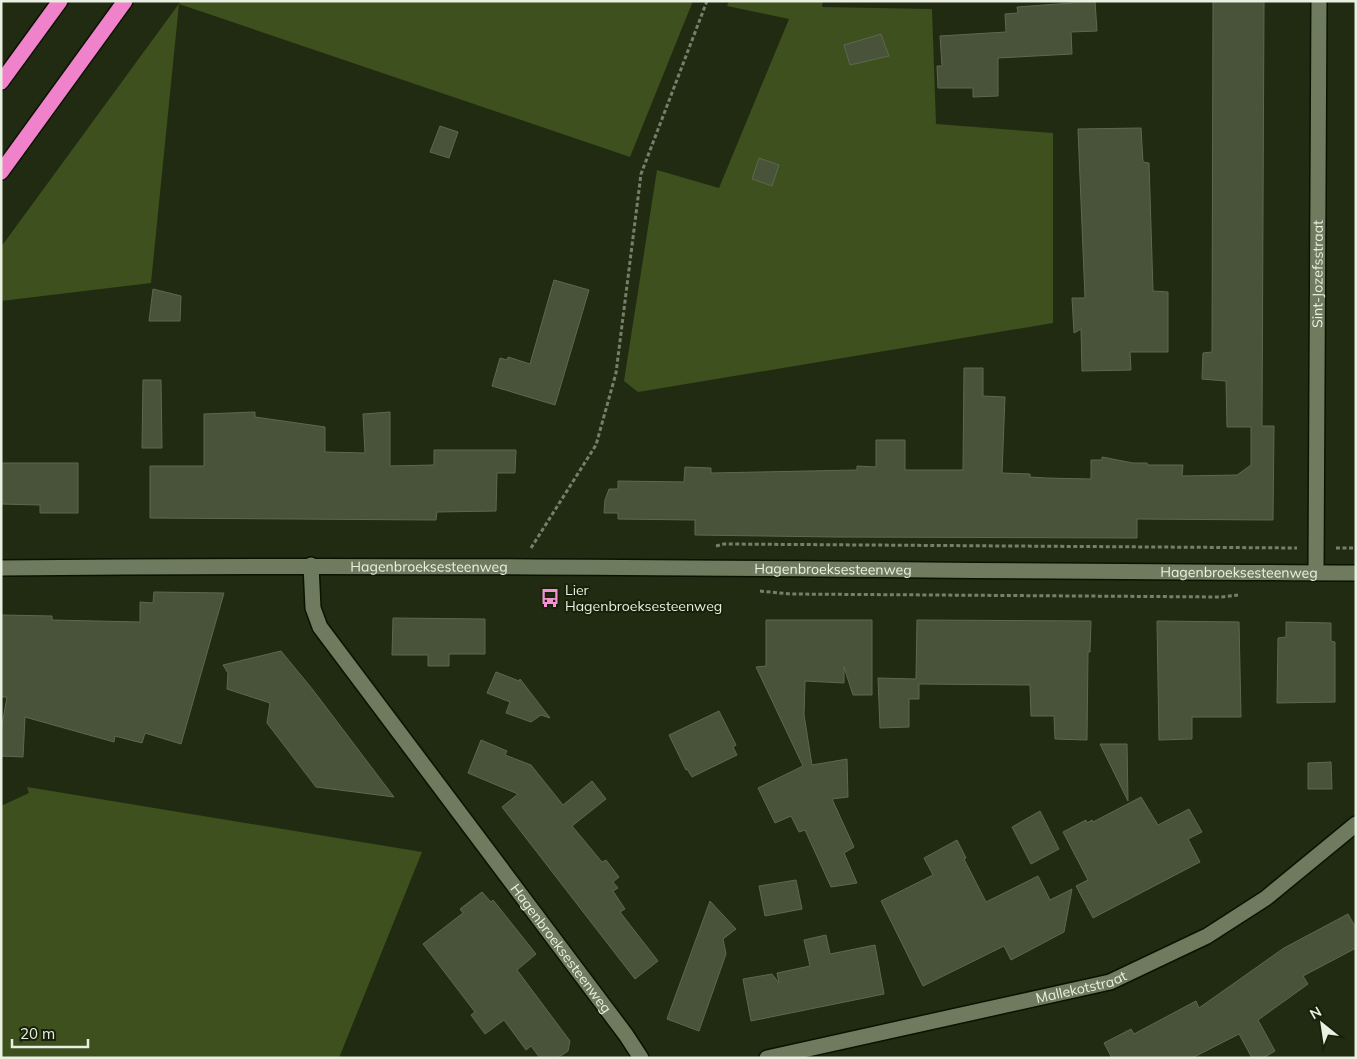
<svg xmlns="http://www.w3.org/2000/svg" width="1357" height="1059" font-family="Mulish,sans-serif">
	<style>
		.green { fill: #3d501d }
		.building { fill: #485339; stroke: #5d694e }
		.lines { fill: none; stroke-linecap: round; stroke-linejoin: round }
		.minor-casing { stroke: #0a1300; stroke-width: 18 }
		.highway-casing { stroke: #0a1300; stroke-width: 18 }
		.path { stroke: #767f6a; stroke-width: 3; stroke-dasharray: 4 2.5; stroke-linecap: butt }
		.minor { stroke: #6e7b5f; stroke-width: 15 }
		.highway { stroke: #f082cb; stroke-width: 15 }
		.labels { text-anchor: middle; stroke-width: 4; stroke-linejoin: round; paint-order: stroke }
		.street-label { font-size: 14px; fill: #e9f0e1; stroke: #182109 }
		.poi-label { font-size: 14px; fill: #e9f0e1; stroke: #182109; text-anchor: start }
	</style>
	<rect width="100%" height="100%" fill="#212b12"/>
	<path class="green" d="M181 1H693L630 157 179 4 151 283 1 301V247Z
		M729 1H823L822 7 932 9 936 124 1053 133V323L638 392 624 381 657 170 719 188 789 19 727 6Z
		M27 787 422 852 339 1058H1V806L29 793Z"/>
	<path class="building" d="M1072 1H1095L1097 31 1071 32 1072 54 998 58V96L973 97V88H938L937 66H942L940 36 1006 32 1005 14 1018 13 1017 7 1072 3Z
		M1213 1H1264L1262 426H1274L1273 520 1137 519V538L834 537 695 535V520L618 519V513H604L605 500 609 489H618V481L684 482 685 467 711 468V473L857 470V466L876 467V440H905V470H963L964 368H983V396L1005 397 1002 473 1030 474V477L1046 478 1091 479V460H1102V457L1133 463H1147L1148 465H1183L1182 476 1237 475 1251 465V427H1227L1226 381 1202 379 1203 353 1212 352Z
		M881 34 889 56 850 65 844 45Z
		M440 126 458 132 449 158 430 152Z
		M1141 128 1143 162 1149 163 1153 291 1168 292V352H1130L1131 370 1082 371 1081 329 1074 333 1072 298H1085L1078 129Z
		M759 158 779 165 772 186 752 179Z
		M554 280 589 290 555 405 492 386 500 358 507 360 508 357 530 364Z
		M153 289 181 296 180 321H149Z
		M143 380H161L162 448H142Z
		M255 412V417L325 427V452L365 453 363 414 390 412V466L434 465V450H516L515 473H497L496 511 437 512 436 520 150 518V466H204V414Z
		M1 463H78V513H40V505L1 504Z
		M154 592 224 593 181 744 145 733 142 743 115 736 114 742 25 717 23 757 1 756V731L7 697H1V615L52 616V620L140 622V602L153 603Z
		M393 618 485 619V654H449V666H428V655H392Z
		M766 620H872V695H853L844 667V683L805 681 804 715 812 765 847 759 848 797 832 799 854 847 844 853 857 883 831 887 805 830 799 832 791 816 775 823 758 788 803 766 756 667 766 666Z
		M917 620 1091 621 1090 652H1088L1087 740 1055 739 1054 716H1031L1030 685 919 684V699H909V727L880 728 878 678 916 679Z
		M1157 621 1239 622 1241 717H1192V739L1159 740Z
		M1286 622 1331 623V641L1335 642V702L1277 703 1278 638 1286 637Z
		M281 651 313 690 394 797 316 787 267 723 270 703 227 689 228 673 223 665Z
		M496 672 519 681 520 679 550 718 541 715 531 722 506 713 510 702 487 693Z
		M719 711 736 745 733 747 737 755 692 777 687 769 686 770 669 735Z
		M481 740 507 751 505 755 531 765 563 805 592 781 606 799 572 826 602 862 606 860 619 877 613 882 618 888 613 891 625 909 620 912 658 961 635 979 502 807 518 794 468 773Z
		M1100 744H1127L1128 801Z
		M1331 762 1332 789H1308V763Z
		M1141 797 1158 825 1189 809 1202 832 1188 839 1200 862 1093 918 1076 886 1088 880 1063 832 1086 820 1087 823 1092 820 1093 822Z
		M1040 811 1059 849 1031 864 1012 827Z
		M957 840 966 858 964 859 986 902 1038 876 1050 900 1072 889 1064 932 1011 960 1004 946 923 986 881 901 933 875 924 858Z
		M796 880 802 909 765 916 759 886Z
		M482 892 491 902 493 900 536 954 517 970 570 1041 568 1051 562 1055 556 1058H540L531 1046 526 1050 504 1020 485 1034 471 1015 475 1012 423 944 463 913 460 909Z
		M710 901 736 929 723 939 726 954 699 1031 667 1019Z
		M1348 914 1356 928V948L1303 976 1308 984 1258 1020 1275 1051 1263 1058H1252L1239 1034 1192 1058H1112L1104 1043 1131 1029 1134 1034 1196 1001 1199 1008 1284 948Z
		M826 935 830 954 875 945 884 994 751 1021 743 979 772 974 779 983 777 973 810 966 804 940Z"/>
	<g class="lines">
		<g class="minor-casing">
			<g id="minor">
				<path id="s1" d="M311 565 313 608 320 627 626 1035 641 1058"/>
				<path id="s2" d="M1 568C453 563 904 571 1356 573"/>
				<path id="s3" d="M1316 572 1319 1"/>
				<path id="s4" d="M767 1058 1110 982 1207 936 1266 898 1356 824"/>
			</g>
		</g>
		<g class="highway-casing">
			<path id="highway" d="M1 82 60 1
				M1 172 125 1"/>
		</g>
		<path class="path" d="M716 546 724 544 1297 548
			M531 548 596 445 616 373 641 174 707 1
			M1336 548H1356
			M760 591 790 594 1222 597 1238 595"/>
		<use href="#minor" class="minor"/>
		<use href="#highway" class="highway"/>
	</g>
	<defs>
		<g id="bus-bare" transform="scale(1.5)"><path d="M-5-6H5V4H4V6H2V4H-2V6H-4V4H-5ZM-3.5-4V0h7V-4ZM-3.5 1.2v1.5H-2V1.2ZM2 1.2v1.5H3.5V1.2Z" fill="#f591d2" stroke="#182109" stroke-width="2.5" paint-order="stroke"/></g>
	</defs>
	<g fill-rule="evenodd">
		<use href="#bus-bare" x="550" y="598"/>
	</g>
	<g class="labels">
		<g class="street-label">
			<text dy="5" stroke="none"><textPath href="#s3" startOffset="298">Sint-Jozefsstraat</textPath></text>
			<text dy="5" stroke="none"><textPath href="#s2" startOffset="428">Hagenbroeksesteenweg</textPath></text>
			<text dy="5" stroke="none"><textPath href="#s2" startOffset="832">Hagenbroeksesteenweg</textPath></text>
			<text dy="5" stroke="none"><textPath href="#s2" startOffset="1238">Hagenbroeksesteenweg</textPath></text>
			<text dy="5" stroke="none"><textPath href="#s1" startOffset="465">Hagenbroeksesteenweg</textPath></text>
			<text dy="5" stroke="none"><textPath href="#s4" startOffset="322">Mallekotstraat</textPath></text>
		</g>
		<g class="poi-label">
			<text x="565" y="595">Lier<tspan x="565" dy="16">Hagenbroeksesteenweg</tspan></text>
		</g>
	</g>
	<rect width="1357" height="1059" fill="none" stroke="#e9f0e1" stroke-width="5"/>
	<g transform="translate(1322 1024) rotate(330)" stroke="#182109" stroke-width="4" paint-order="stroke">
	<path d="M0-4L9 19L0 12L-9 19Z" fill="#e9f0e1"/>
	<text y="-8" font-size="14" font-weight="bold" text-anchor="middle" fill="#e9f0e1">N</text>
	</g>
	<path d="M12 1039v8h76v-8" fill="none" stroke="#e9f0e1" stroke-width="2.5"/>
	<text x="20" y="1039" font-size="15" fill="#e9f0e1" stroke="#182109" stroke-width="4" paint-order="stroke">20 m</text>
</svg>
